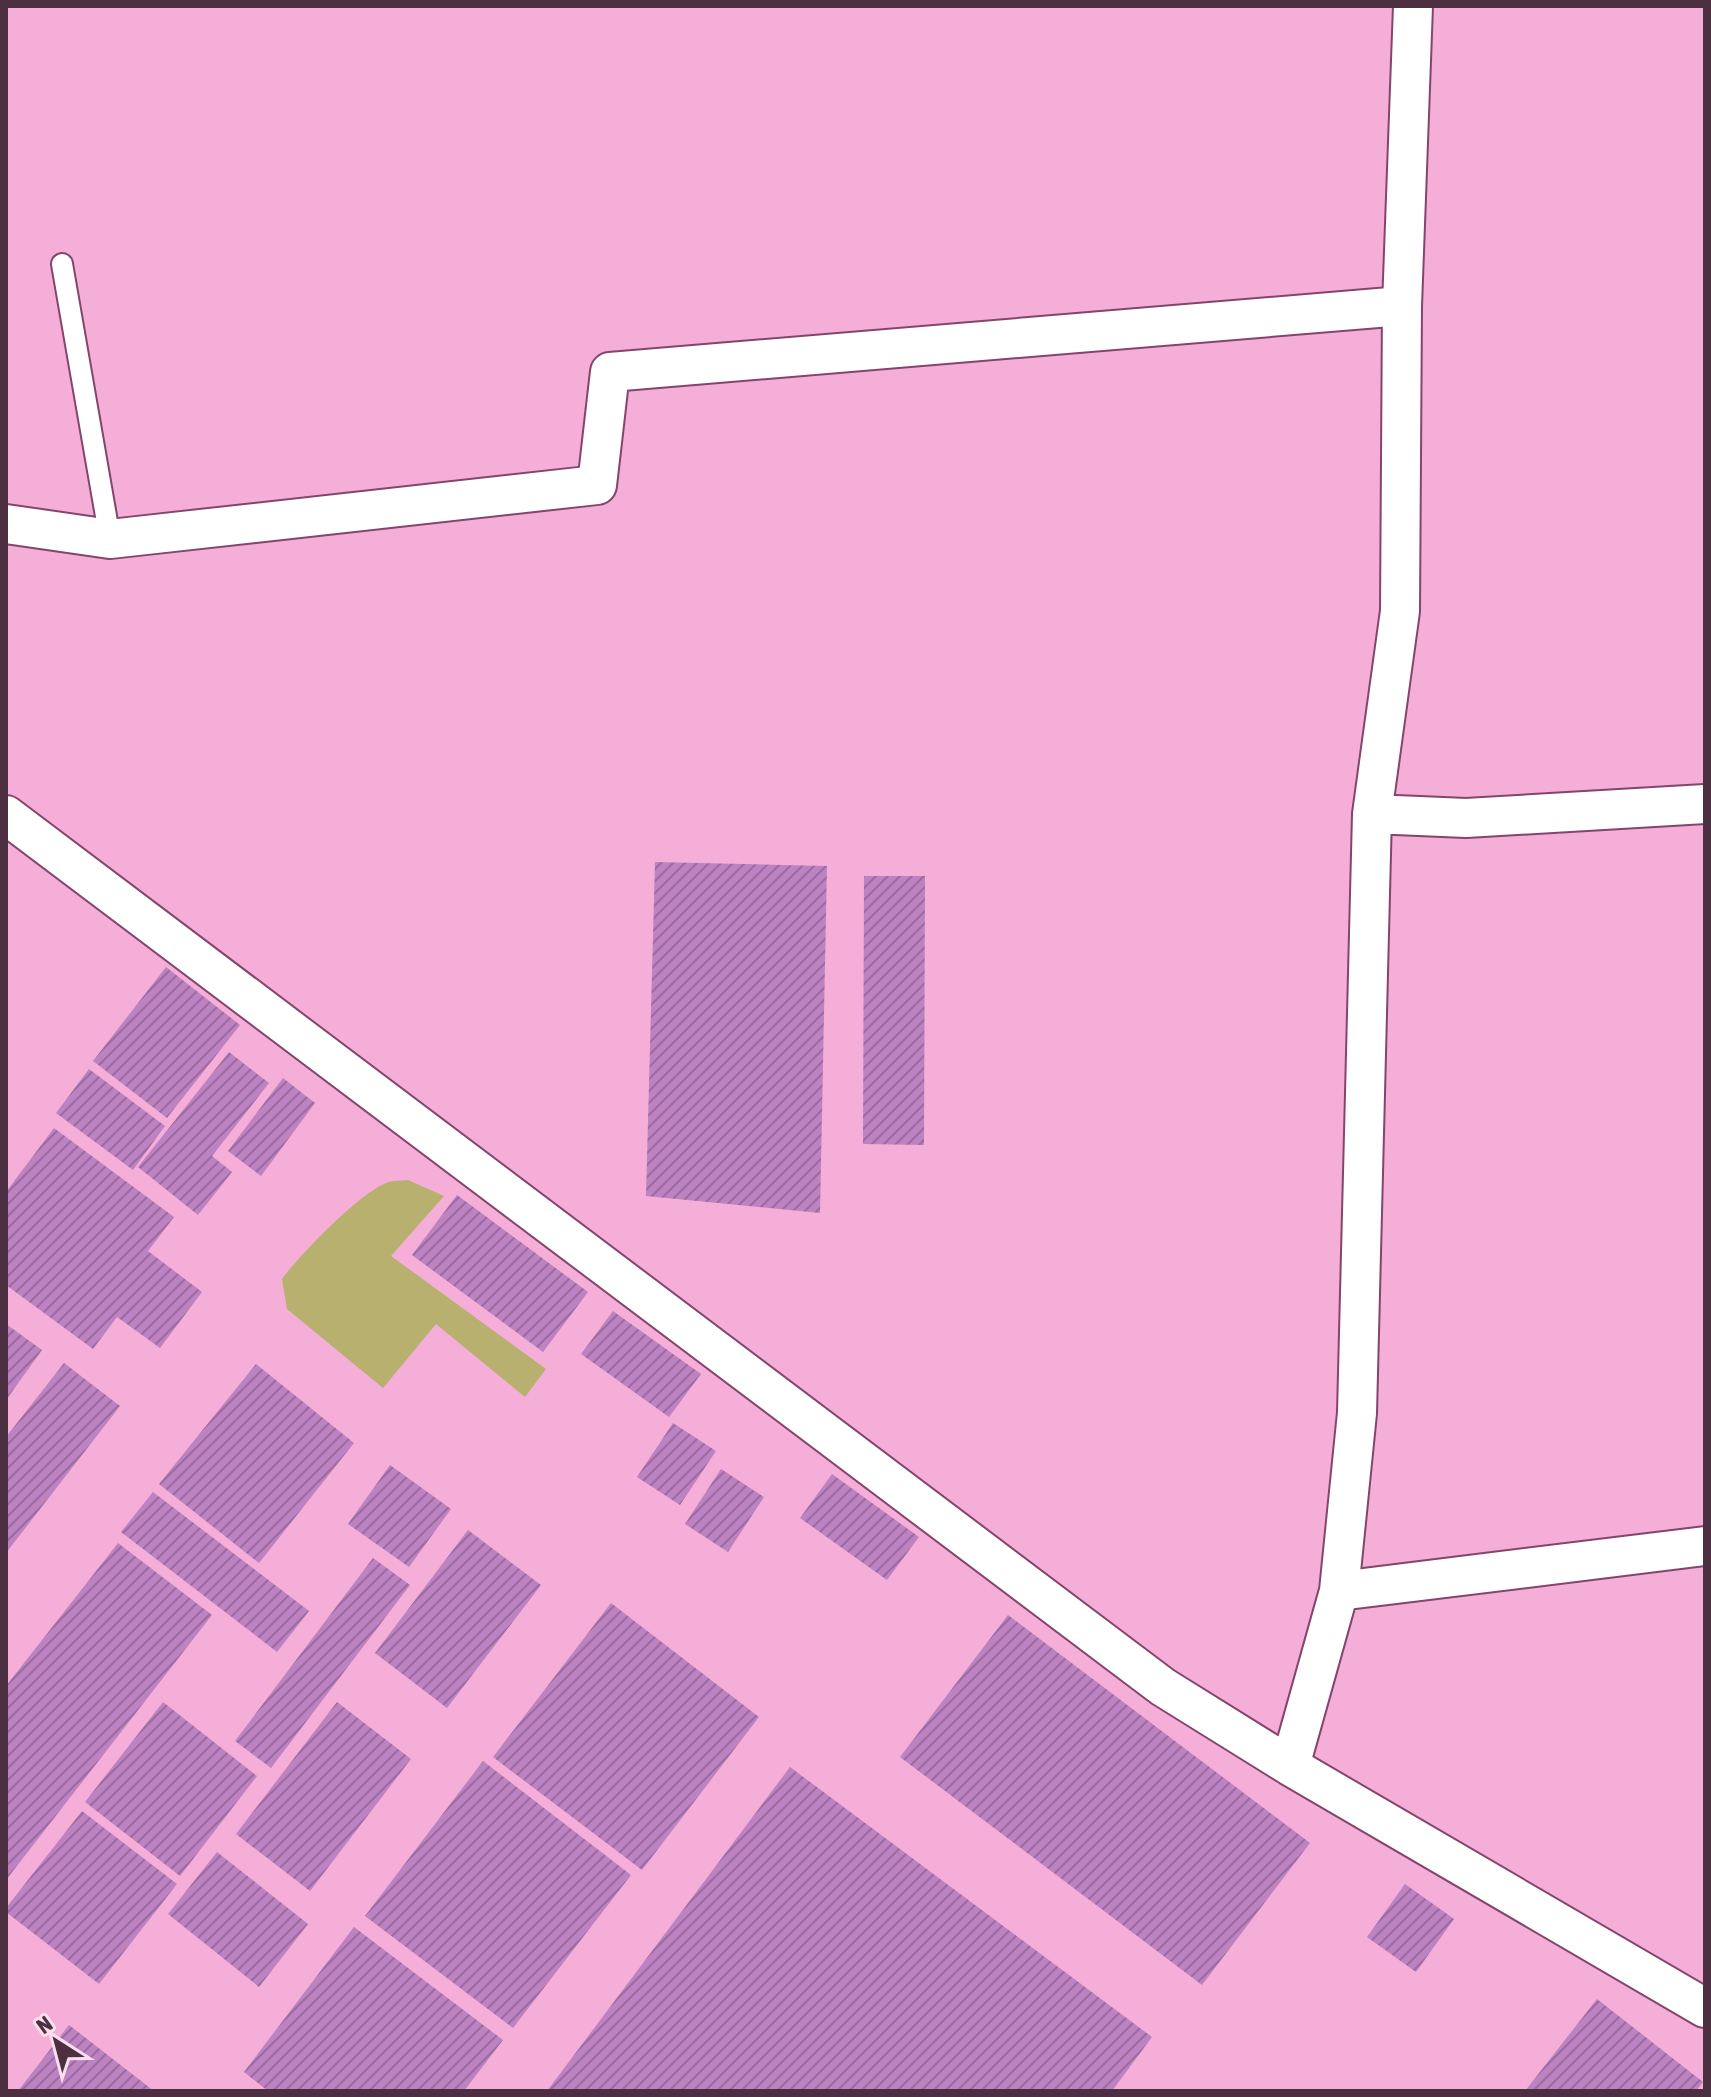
<svg xmlns="http://www.w3.org/2000/svg" width="1711" height="2097" font-family="'Asap Condensed',sans-serif">
	<style>
		.green { fill: #b7b06e }
		.building { fill: url(#building-hatch) }
		.lines { fill: none; stroke-linecap: round; stroke-linejoin: round }
		.lane-casing { stroke: #83456c; stroke-width: 24 }
		.street-casing { stroke: #83456c; stroke-width: 42 }
		.lane { stroke: #fff; stroke-width: 20 }
		.street { stroke: #fff; stroke-width: 38 }
	</style>
	<defs>
		<pattern id="building-hatch" width="6" height="6" patternUnits="userSpaceOnUse" patternTransform="scale(2)"><rect width="6" height="6" fill="#bc82c2"/><path d="M-1 1l2-2M0 6l6-6M5 7l2-2" fill="none" stroke="#9b6b9f"/></pattern>
	</defs>
	<rect width="100%" height="100%" fill="#f4aed7"/>
	<path class="green" d="M408 1180 444 1196 391 1256 546 1369 525 1397 436 1324 383 1388 287 1309 282 1279C300 1255 362 1190 389 1182 395 1180 402 1181 408 1180Z"/>
	<path class="building" d="M655 862 827 866 820 1213 646 1196Z
		M864 876H925L924 1145 863 1144Z
		M166 967 240 1025 167 1118 93 1061Z
		M229 1052 269 1083 212 1156 232 1172 198 1215 138 1167Z
		M89 1069 165 1126 133 1170 56 1113Z
		M283 1078 315 1103 261 1176 228 1151Z
		M54 1128 174 1217 148 1251 202 1292 160 1348 117 1317 93 1349 6 1285V1192Z
		M457 1195 588 1292 543 1352 412 1255Z
		M613 1311 701 1374 669 1417 581 1354Z
		M6 1324 42 1350 6 1400Z
		M64 1363 120 1406 6 1553V1437Z
		M256 1364 354 1443 259 1563 159 1484Z
		M673 1423 716 1451 680 1505 637 1477Z
		M390 1465 451 1509 409 1567 348 1524Z
		M721 1469 764 1497 728 1552 685 1524Z
		M832 1474 919 1537 887 1580 800 1518Z
		M153 1492 309 1611 277 1652 121 1532Z
		M468 1530 541 1585 447 1708 375 1653Z
		M118 1543 212 1615 6 1880V1686Z
		M373 1558 410 1585 271 1768 235 1741Z
		M611 1603 759 1717 642 1870 493 1757Z
		M1008 1615 1310 1843 1202 1985 900 1757Z
		M163 1702 257 1776 180 1876 85 1802Z
		M337 1702 411 1759 310 1891 236 1834Z
		M483 1761 631 1875 513 2028 365 1916Z
		M790 1767 1152 2037 1112 2091H547Z
		M82 1811 177 1884 99 1984 6 1912V1908Z
		M217 1852 308 1924 259 1987 168 1914Z
		M1405 1884 1454 1919 1416 1972 1367 1937Z
		M354 1927 503 2040 464 2091H268L244 2072Z
		M1597 1999 1703 2082 1696 2091H1525Z
		M69 2025 154 2091H18Z"/>
	<g class="lines">
		<g class="lane-casing">
			<path id="lane" d="M62 264 110 539"/>
		</g>
		<g class="street-casing">
			<path id="street" d="M6 524 110 539 597 485 610 372 1402 306
				M1372 814 1466 818 1705 804
				M6 815 1163 1687 1290 1766 1705 2008
				M1339 1591 1705 1546
				M1290 1766 1339 1591 1357 1413 1372 814 1400 611 1402 306 1413 6"/>
		</g>
		<use href="#lane" class="lane"/>
		<use href="#street" class="street"/>
	</g>
	<rect width="1711" height="2097" fill="none" stroke="#4c3041" stroke-width="16"/>
	<g transform="translate(56 2041) rotate(324)" stroke="#fbdeee" stroke-width="6" paint-order="stroke">
	<path d="M0-6L14 30L0 20L-14 30Z" fill="#4c3041"/>
	<text y="-12" font-size="22" font-weight="bold" text-anchor="middle" fill="#4c3041">N</text>
	</g>
</svg>
